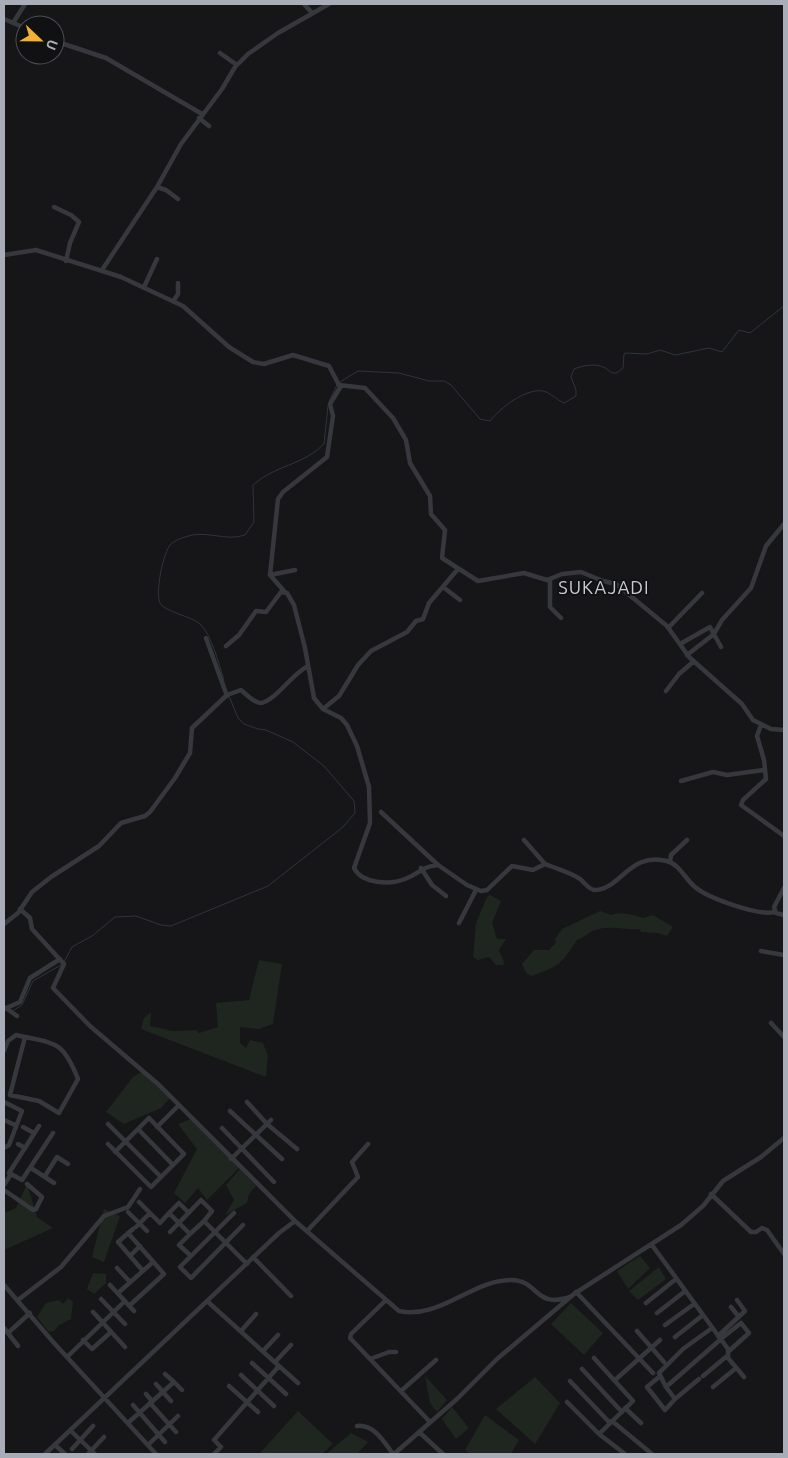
<svg xmlns="http://www.w3.org/2000/svg" width="788" height="1458" font-family="Ubuntu,sans-serif">
	<style>
		.green { fill: #1e261f }
		.lines { fill: none; stroke-linecap: round; stroke-linejoin: round }
		.stream { stroke: #2c353c; stroke-width: 1 }
		.street { stroke: #37383d; stroke-width: 4.5 }
		.labels { text-anchor: middle; stroke-width: 4; stroke-linejoin: round; paint-order: stroke }
		.quarter-label { font-size: 18px; letter-spacing: 1px; fill: #c9ccd4; stroke: #111113 }
	</style>
	<rect width="100%" height="100%" fill="#161618"/>
	<path class="green" d="M490 895 501 901 492 923 497 939H506L499 950 504 962 503 965H496L489 957 478 960 473 957 476 923 487 897Z
		M600 911 611 915C620 911 634 915 643 918L653 915 673 927 667 936 658 933 641 932 640 929C624 930 609 925 595 930 588 932 584 938 577 940 561 964 560 966 531 976L526 973 522 964 534 950H549L556 943 555 939 562 929Z
		M259 960 282 964 273 1024 259 1029 240 1027V1043L246 1048 250 1040 263 1043 268 1056 266 1077 141 1029 144 1018 151 1012 150 1026 173 1031 196 1030 199 1033 218 1027 216 1003 249 1000Z
		M143 1071 170 1098 161 1108 124 1124 106 1112 133 1077Z
		M191 1119 240 1167 207 1200 198 1188 185 1203 174 1193 197 1149 178 1124Z
		M240 1169 256 1186 249 1194 247 1203 225 1215 234 1200 226 1185Z
		M27 1184 37 1217 53 1228 4 1250V1213L16 1208Z
		M104 1209 120 1216 104 1262 92 1257Z
		M640 1256 650 1268 628 1289 617 1271Z
		M659 1267 666 1279 638 1300 629 1291Z
		M93 1273 106 1274V1283L94 1294 87 1289Z
		M68 1298 73 1302 71 1319 59 1325 54 1331 49 1332 37 1317 46 1303 59 1300 63 1304Z
		M571 1303 603 1333 584 1355 551 1324Z
		M425 1376 447 1400 437 1412 430 1403Z
		M535 1377 560 1403 535 1444 496 1409Z
		M452 1407 469 1428 456 1439 442 1419Z
		M298 1411 333 1444 322 1454H259Z
		M485 1415 519 1440 511 1454H471L465 1450Z
		M351 1433 368 1442 357 1454H326Z"/>
	<g class="lines">
		<path class="stream" d="M340 382 358 371 399 373 429 381H444L451 385 480 419 490 421C500 408 526 388 543 391 551 393 557 400 564 403L576 396V390L571 377 574 369C581 366 595 363 603 367 609 369 609 374 617 373L623 368 624 354 626 353 647 354 660 350 675 355 709 348 722 352 739 330 750 333 784 306
			M329 402 337 385
			M224 680C219 665 212 635 200 624 191 616 165 612 160 603 155 593 163 552 171 544 174 541 181 538 185 537 205 529 225 542 245 535L254 522 253 485C273 466 304 465 324 444L328 406
			M64 962 72 947 92 936 115 917 136 916 161 925 171 926 268 886 343 827 355 813 354 801 324 766 293 742 266 730 258 729 244 724 238 718 229 696
			M14 1010 22 1005 33 981 61 965"/>
		<path class="street" d="M304 4 312 13
			M4 19 25 28
			M13 23 25 4
			M30 25 33 20
			M55 41 106 58 202 114
			M220 53 237 65
			M199 118 209 126
			M157 187 166 190 178 199
			M54 207 71 215 79 222 70 243 66 261
			M4 255 36 250 121 277 183 306 229 347 253 362 264 364 293 355 329 366 339 385 365 388 393 418 406 440 410 463 430 496 431 514 445 530 442 558 478 581 524 573 547 580 562 574 581 572 603 581 616 584 667 626 689 657 742 704 753 720 771 729 784 730
			M102 270 157 187 181 144 222 89 235 67 248 54 278 33 329 4
			M144 287 157 259
			M174 300 178 294V283
			M270 575 278 499 283 492 327 457 333 416 330 404 341 386
			M550 580V607L561 618
			M443 587 460 600
			M284 591 270 575 295 570
			M668 628 702 593
			M206 638 227 696
			M680 644 710 627 721 647
			M226 646 239 635 256 611 266 612 281 592 287 593 294 605 305 648 314 698 323 709 341 718 347 725 357 746 369 787 370 823 354 868C362 884 390 885 405 879 419 874 420 867 438 865L467 885 481 891 487 890 512 866 533 870 545 864C557 869 570 872 580 879 585 883 589 890 595 890 620 890 630 851 667 861 679 864 686 880 695 887 708 898 758 916 774 912
			M687 655 714 634 722 620 751 588 766 546 784 524
			M666 691 679 674 693 662
			M323 709 339 696 358 665 371 651 407 632 416 621 423 619 429 603 458 569
			M761 725 757 736 764 760 766 779 743 800 741 805 784 836
			M681 781 713 772 727 775 764 770
			M381 812 438 865
			M524 840 545 864
			M670 862 671 855 687 840
			M421 868 432 885 446 896
			M784 888 774 907 776 913 784 915
			M20 909 30 918 32 929 64 964 53 988 90 1026 158 1084 295 1221
			M459 923 476 890
			M4 924 18 913 32 892 51 877 99 846 121 823 145 816 150 812 175 778 190 753 192 728 227 695 241 690C246 694 254 703 261 703 274 702 293 673 308 666
			M761 951 784 955
			M6 1008 17 1016
			M4 1009 20 1002 30 978 60 959
			M771 1023 784 1037
			M4 1051 8 1041 16 1035C55 1044 62 1039 78 1079L59 1113 39 1101 10 1095 25 1037
			M4 1102 22 1111 9 1145 4 1148
			M247 1102 267 1124 297 1149
			M230 1111 282 1159
			M4 1120 15 1125
			M108 1124 161 1177
			M23 1127 34 1133
			M157 1127 178 1106
			M222 1128 274 1182
			M138 1129 173 1165
			M18 1144 25 1148
			M108 1144 151 1187 184 1154 149 1118 115 1152
			M231 1159 271 1120
			M31 1168 54 1183
			M9 1173 39 1126
			M45 1176 57 1157 68 1164
			M4 1185 11 1174 22 1180 53 1133
			M4 1190 33 1210 36 1209 42 1197 27 1184
			M711 1194 751 1232H756L762 1228 767 1230 784 1254
			M139 1202 160 1223 169 1213
			M128 1212 147 1231
			M189 1213 179 1203 169 1213 190 1234 204 1221 247 1264
			M234 1213 180 1267 191 1278 243 1225
			M136 1227 150 1213
			M133 1229 118 1242 143 1271
			M307 1231 358 1177 352 1162 368 1144
			M170 1232 201 1200 212 1211 204 1221
			M128 1233 164 1274 129 1306
			M190 1234 179 1245 191 1256
			M652 1245 728 1349V1358L744 1377
			M130 1256 140 1246
			M253 1257 291 1296
			M117 1268 130 1282
			M4 1285 54 1343 156 1454
			M110 1285 134 1311
			M576 1292 653 1373
			M118 1293 153 1262
			M101 1299 125 1324
			M18 1300 61 1267 104 1216 128 1207 140 1189
			M386 1300 351 1334 350 1338 430 1422
			M207 1301 279 1366 214 1440 221 1447 214 1454
			M646 1303 676 1279
			M731 1307 739 1317
			M93 1312 125 1347
			M657 1313 684 1292
			M665 1325 694 1304
			M4 1328 18 1346
			M712 1328 683 1349 659 1373 666 1387 721 1339
			M241 1331 256 1314
			M637 1331 664 1362
			M8 1333 30 1313
			M718 1336 745 1311 737 1300
			M675 1337 703 1315
			M722 1338 741 1323 749 1333 729 1351
			M83 1340 92 1349 111 1332
			M263 1351 278 1335
			M67 1357 125 1301
			M594 1358 633 1401 599 1434
			M370 1359 389 1352H396
			M275 1362 291 1345
			M252 1363 286 1394
			M279 1366 298 1383
			M582 1369 622 1412
			M165 1374 174 1382
			M241 1375 274 1406
			M703 1376 727 1356
			M659 1377 647 1387 665 1410 675 1399
			M615 1380 660 1340
			M570 1381 610 1423
			M156 1384 171 1401
			M229 1386 258 1412
			M666 1387 675 1399 699 1379
			M713 1387 736 1368
			M401 1391 436 1360
			M146 1394 152 1401
			M567 1402 599 1434 625 1454
			M150 1403 176 1432
			M133 1405 165 1442
			M625 1408 641 1423
			M612 1421 652 1454
			M129 1422 174 1382 182 1390
			M357 1426C374 1424 384 1442 393 1454
			M71 1431 95 1454
			M419 1432 443 1454
			M55 1445 65 1454
			M148 1445 178 1416
			M72 1449 93 1426
			M45 1454 279 1233 295 1221 399 1311C439 1320 472 1280 511 1280 539 1280 534 1309 570 1297
			M88 1454 104 1437
			M394 1454 457 1399 497 1359 574 1294 681 1225 703 1206 723 1181 761 1157 784 1138"/>
	</g>
	<g class="labels">
		<g class="quarter-label">
			<text x="604" y="594">SUKAJADI</text>
		</g>
	</g>
	<rect width="788" height="1458" fill="none" stroke="#a8adb8" stroke-width="10"/>
	<g transform="translate(40 40) rotate(112)"><circle r="24" fill="#111113" stroke="#4d4f55"/>
	<path d="M0-4L9 19L0 12L-9 19Z" fill="#f2b134"/>
	<text y="-8" font-size="14" font-weight="bold" text-anchor="middle" fill="#a8adb8">U</text>
	</g>
</svg>
